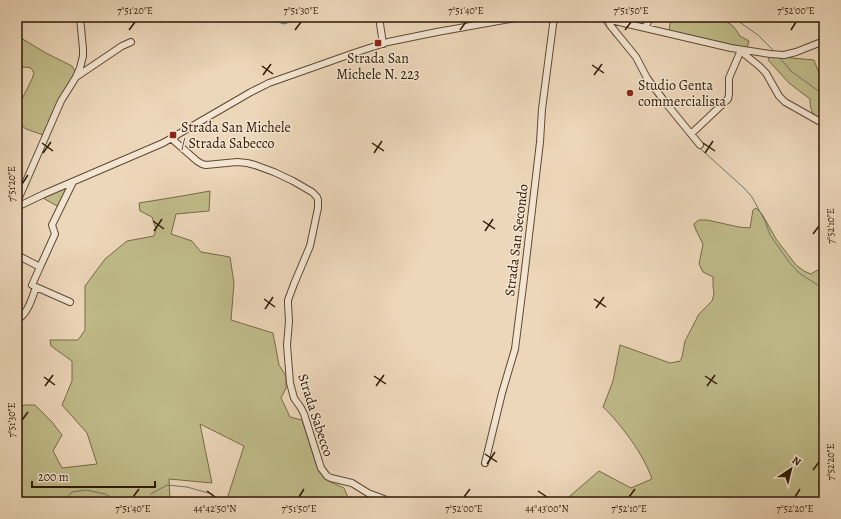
<svg xmlns="http://www.w3.org/2000/svg" width="841" height="519" font-family="Alegreya,serif">
	<style>
		.green { fill: #c0bc8a; stroke: #786a48 }
		.water { fill: #9ab8b5; stroke: #70786f }
		.lines { fill: none; stroke-linecap: round; stroke-linejoin: round }
		.stream { stroke: #70786f; stroke-width: 1 }
		.minor-casing { stroke: #5f4832; stroke-width: 8 }
		.minor { stroke: #f3e5d2; stroke-width: 6 }
		.ticks { fill: none; stroke: #301905; stroke-width: 1.5 }
		.poi-dot { fill: #8f2418; stroke: #f3e5d2; stroke-width: 1.5 }
		.labels { text-anchor: middle; stroke-width: 3; stroke-linejoin: round; paint-order: stroke }
		.poi-label { font-size: 14px; fill: #301905; stroke: #f3e5d2; text-anchor: start }
		.street-label { font-size: 14px; fill: #301905; stroke: #f3e5d2 }
		.neatline { fill: none; stroke: #301905; stroke-width: 1.5 }
		.ticks-label { font-size: 10px; text-anchor: middle; fill: #301905 }
	</style>
	<rect width="100%" height="100%" fill="#edd7ba"/>
	<filter id="stains"><feTurbulence type="fractalNoise" baseFrequency=".005" numOctaves="4"/><feColorMatrix values="0 0 0 0 .2 0 0 0 0 .09 0 0 0 0 .02 0 0 0 .5 -.17"/></filter>
	<radialGradient id="worn" r=".72"><stop offset=".6" stop-color="#630" stop-opacity="0"/><stop offset="1" stop-color="#630" stop-opacity=".3"/></radialGradient>
	<path class="green" d="M671 17H721L734 27 740 36 749 41 747 48 669 31Z
		M17 34 21 38 46 53 72 66 75 71 74 77 58 100 43 135 26 129 17 122V109L32 79 34 73 31 68 25 67 17 68Z
		M770 56 814 60 820 76 824 77V122C813 115 810 112 810 99L789 83 768 60Z
		M68 187 59 207 43 198Z
		M210 191 209 211 176 214 171 234 192 241 201 252 230 257 234 283 231 320 273 333 279 365 286 376V388L281 398 290 417 302 420 318 470 326 480 344 488 350 502H228L227 499 244 446 200 424 212 483 169 479 170 499 186 502H17V407L25 405H35L52 422 62 435 53 451 62 468 97 464 87 433 62 405 72 381V361L51 346 50 340H78L85 330V286L105 259 127 241 154 236 156 229 152 217 140 211 139 203 176 197Z
		M756 208 762 214 776 239 796 265 804 271 811 274 814 272 822 268 824 263V502H563L599 471 631 488 652 479C644 455 621 424 603 407L613 381 620 345 670 363 680 361 682 357 685 341 699 314 712 301 714 294 713 286V277L703 272 699 264 703 244 695 228 694 224 696 222 699 220H707L739 227 750 228 753 210Z"/>
	<path class="water" d="M272 17H304L284 24 278 22Z"/>
	<g class="lines">
		<path class="stream" d="M585 17 597 20
			M732 17 758 35 774 51
			M602 21 615 37
			M779 57 791 71 824 95
			M678 122 693 142 744 188 752 197 765 221 770 235 789 262 799 273 824 289
			M151 494 167 485 187 487 212 494 214 502
			M63 502 72 492 86 490 105 494 120 502
			M122 502 146 498"/>
		<g class="minor-casing">
			<path id="minor" d="M379 17 383 44
				M598 17 731 48 770 54 784 55 796 52 824 41
				M608 19 610 25 636 57 647 78 665 102 691 134 728 99 729 94V78L741 50 743 53 759 66 766 73 779 96 785 102 824 124
				M645 28 648 22V17
				M76 77 122 46 131 42
				M691 134 700 145
				M172 139 197 161 202 164 206 165 237 162 247 163 255 165 274 172 293 181 312 192 317 197 318 200V208L310 246 294 284 288 300V304L289 321 287 345 290 383 294 398 301 408 304 414 321 468 327 476 331 478 352 483 368 493 384 499 389 502
				M17 202 61 101 76 77 80 68 83 56V49L80 17
				M17 207 44 194 163 143 251 92 269 83 354 53 388 42 437 32 521 17
				M17 255 40 267 55 234 52 225 73 182
				M32 285 40 267
				M17 320C28 314 32 298 36 287L70 302
				M485 463 502 393 515 349 524 278 540 142 542 109 554 17"/>
		</g>
		<use href="#minor" class="minor"/>
	</g>
	<path class="ticks" d="M129 30 135 22M295 30 301 22M460 30 466 22M625 30 631 22M791 30 796 22M592 65 604 73M262 66 273 74M263 75 271 64M594 75 602 64M42 143 53 151M372 143 384 151M703 143 715 151M43 153 51 142M374 153 382 141M705 153 713 141M22 184 28 175M153 221 164 229M483 221 495 229M154 231 162 219M485 231 493 219M813 234 819 226M264 299 275 307M594 299 606 307M596 308 604 297M265 309 273 297M374 376 386 384M705 376 717 384M44 377 55 385M45 386 53 375M376 386 384 375M707 386 715 375M22 420 28 412M485 454 497 462M487 464 495 452M813 470 819 462M207 491 215 497M538 491 547 497M133 497 139 489M299 497 304 489M464 497 470 489M629 497 635 489M795 497 800 489"/>
	<g class="poi-dot">
		<rect x="374" y="39" width="8" height="8" rx="2"/>
		<circle cx="630" cy="93" r="4"/>
		<rect x="169" y="131" width="8" height="8" rx="2"/>
	</g>
	<g class="labels">
		<g class="poi-label">
			<text x="378" y="63" text-anchor="middle">Strada San<tspan x="378" dy="16">Michele N. 223</tspan></text>
			<text x="638" y="90">Studio Genta<tspan x="638" dy="16">commercialista</tspan></text>
			<text x="181" y="132">Strada San Michele<tspan x="181" dy="16">/ Strada Sabecco</tspan></text>
		</g>
		<g class="street-label">
			<text transform="translate(516 240) rotate(-83)" y="5">Strada San Secondo</text>
			<text transform="translate(316 415) rotate(72)" y="5">Strada Sabecco</text>
		</g>
	</g>
	<rect width="841" height="519" fill="none" stroke="#edd7ba" stroke-width="44"/>
	<g transform="translate(791 469) rotate(35)" stroke="#f3e5d2" stroke-width="3" paint-order="stroke">
	<path d="M0-3L7 15L0 10L-7 15Z" fill="#301905"/>
	<text y="-6" font-size="11" font-weight="bold" text-anchor="middle" fill="#301905">N</text>
	</g>
	<path d="M32 481v6h123v-6" fill="none" stroke="#301905" stroke-width="2"/>
	<text x="38" y="481" font-size="12" fill="#301905" stroke="#f3e5d2" stroke-width="3" paint-order="stroke">200 m</text>
	<rect x="22" y="22" width="797" height="475" class="neatline"/>
	<g class="ticks-label">
		<text x="135" y="14">7°51'20"E</text>
		<text x="301" y="14">7°51'30"E</text>
		<text x="466" y="14">7°51'40"E</text>
		<text x="631" y="14">7°51'50"E</text>
		<text x="796" y="14">7°52'00"E</text>
		<text transform="translate(11 184) rotate(-90)" y="4">7°51'20"E</text>
		<text transform="translate(830 226) rotate(-90)" y="4">7°52'10"E</text>
		<text transform="translate(11 420) rotate(-90)" y="4">7°51'30"E</text>
		<text transform="translate(830 462) rotate(-90)" y="4">7°52'20"E</text>
		<text x="133" y="512">7°51'40"E</text>
		<text x="215" y="512">44°42'50"N</text>
		<text x="299" y="512">7°51'50"E</text>
		<text x="464" y="512">7°52'00"E</text>
		<text x="547" y="512">44°43'00"N</text>
		<text x="629" y="512">7°52'10"E</text>
		<text x="795" y="512">7°52'20"E</text>
	</g>
	<rect width="100%" height="100%" filter="url(#stains)"/>
	<rect width="100%" height="100%" fill="url(#worn)"/>
</svg>
